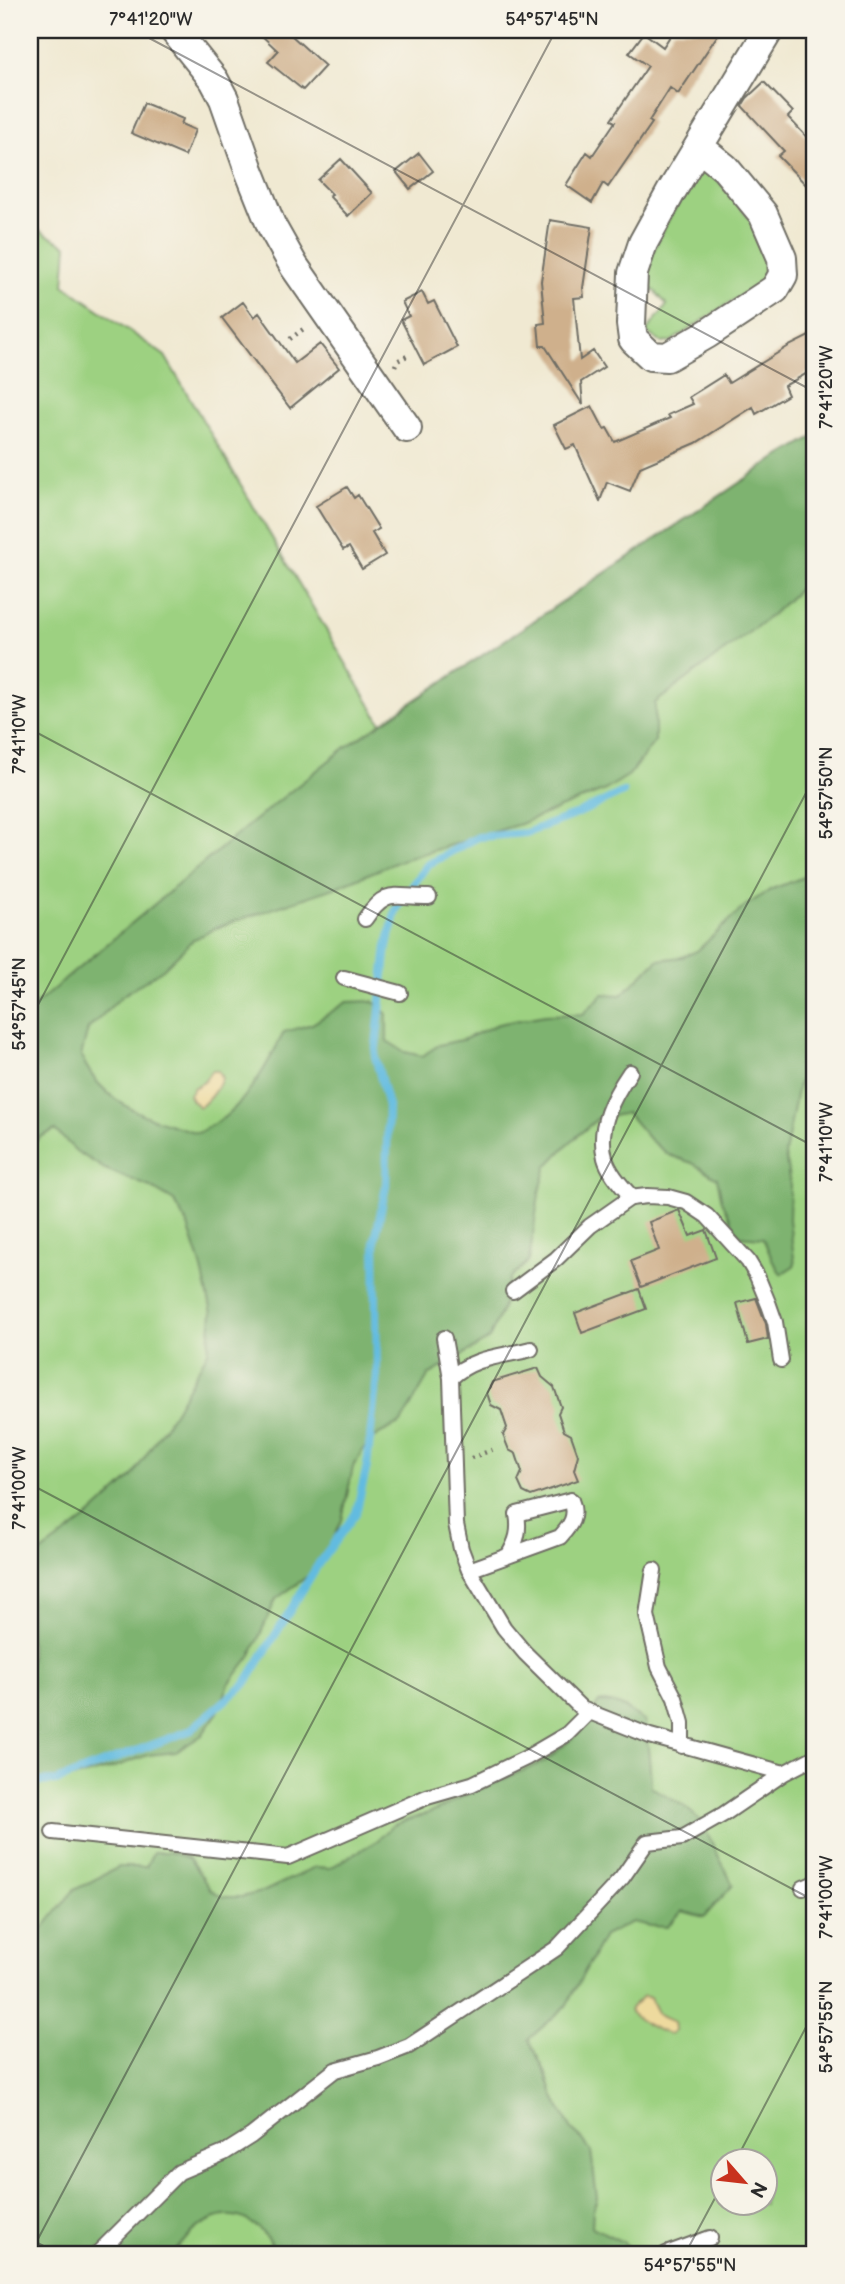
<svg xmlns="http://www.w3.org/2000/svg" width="845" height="2284" font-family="'Balsamiq Sans',sans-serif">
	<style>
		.green { fill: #9dd181; stroke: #647e56; stroke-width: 2; fill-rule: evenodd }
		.forest { fill: #7eb36f; stroke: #546f4d; stroke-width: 2 }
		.sand { fill: #eeda9e; stroke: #8c8264; stroke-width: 2 }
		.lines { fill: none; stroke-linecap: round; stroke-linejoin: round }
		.stream { stroke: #62bbe0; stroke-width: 8 }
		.building { fill: #cfb08c }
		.service-casing { stroke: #706e65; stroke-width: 18 }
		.minor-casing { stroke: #706e65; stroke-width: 32 }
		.path { stroke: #706e65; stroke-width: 4.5; stroke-dasharray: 2 5; stroke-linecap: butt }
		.service { stroke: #fff; stroke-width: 14 }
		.minor { stroke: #fff; stroke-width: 28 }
		.ticks { fill: none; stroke: #2b2b2b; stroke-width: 2; stroke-opacity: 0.45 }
		.neatline { fill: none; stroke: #2b2b2b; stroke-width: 2.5 }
		.ticks-label { font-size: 18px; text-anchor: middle; fill: #2b2b2b }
	</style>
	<rect width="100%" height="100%" fill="#f7f3e8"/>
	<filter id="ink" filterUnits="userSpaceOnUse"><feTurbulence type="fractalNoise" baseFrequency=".0143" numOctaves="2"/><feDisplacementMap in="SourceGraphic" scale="14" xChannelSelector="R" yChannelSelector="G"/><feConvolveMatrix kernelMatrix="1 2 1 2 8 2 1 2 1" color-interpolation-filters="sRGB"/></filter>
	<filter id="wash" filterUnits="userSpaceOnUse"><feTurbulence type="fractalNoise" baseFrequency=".00686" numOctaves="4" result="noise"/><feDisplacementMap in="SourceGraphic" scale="28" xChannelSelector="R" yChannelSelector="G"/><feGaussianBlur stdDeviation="1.57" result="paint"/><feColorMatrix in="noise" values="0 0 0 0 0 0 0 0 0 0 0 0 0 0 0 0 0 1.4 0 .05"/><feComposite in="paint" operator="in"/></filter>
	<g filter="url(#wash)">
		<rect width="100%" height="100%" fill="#f0e9d2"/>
		<path class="green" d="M702 171H707L713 174 762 233 771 261 769 277 670 342 662 343 646 332 667 305 654 290 648 294 644 292C647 248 672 214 694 178Z
			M30 225 67 246 64 285 165 356 381 723 775 459 815 436V2254H30ZM722 2162H764V2204H722Z"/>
		<path class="forest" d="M815 436V574L772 615 655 703V741L629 775 605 790 520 824 402 860 334 888 221 926 194 939 163 969 122 996 88 1029 81 1056C86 1066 92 1077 99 1084 125 1113 161 1122 198 1133 207 1127 219 1122 227 1115 252 1093 269 1062 284 1032L312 1024 347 1002 373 1001 387 1014V1041L405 1052 422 1056 439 1045 465 1039 498 1024 545 1015 583 1014 603 994 621 995 658 960 682 957 697 951 745 906 772 889 804 877 815 869V1028L810 1035 814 1056 798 1085 785 1154 790 1185 789 1220 795 1265 781 1274 772 1259 763 1238 739 1236 722 1201 717 1178 692 1163 669 1155 650 1140 627 1113 597 1119 567 1145 547 1166 539 1194 529 1261 510 1278 502 1309 489 1339 429 1375 401 1423 379 1434 362 1451 353 1467 342 1520 328 1551 312 1573 276 1599 251 1655 229 1684 218 1712 202 1735 176 1752 148 1755 109 1769 73 1778 47 1783 30 1778V1560L85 1520 131 1478 176 1409 208 1352 212 1313 201 1265 187 1223 174 1201 150 1187 105 1169 76 1151 55 1130 40 1137 30 1147V1009L251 823 346 747 775 459Z
			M599 1702C619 1702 630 1710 645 1722 647 1744 651 1765 651 1787L684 1806 701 1821 733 1885 704 1917 682 1911 667 1927 651 1926 632 1922 604 1936 566 2006 529 2039 546 2074 553 2095 572 2130 583 2140 591 2151 597 2198 593 2210 592 2227 623 2242 634 2251V2254H278C272 2245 265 2234 257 2227 226 2200 192 2227 174 2254H30V1945L74 1890 119 1867H146L153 1852H169L189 1858 210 1889 223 1897H242L265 1891 315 1867 330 1868 378 1840 393 1825 437 1810 463 1796 546 1761 579 1732Z"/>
		<path class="sand" d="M211 1071H218L222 1078C219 1087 208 1101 200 1107L192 1101 189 1095 193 1088 204 1082Z
			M644 1996 650 1998 657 2013 662 2017 674 2022 675 2030 670 2034C659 2032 636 2020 629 2011L631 2007Z"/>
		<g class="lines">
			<path class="stream" d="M30 1782 56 1781 189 1731 246 1683 319 1563 356 1513 367 1466 377 1375 375 1240 386 1186 388 1106 375 1056 387 946 396 910 427 865 478 837 526 833 577 814 623 792"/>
		</g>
		<g id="blocks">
			<path class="building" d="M674 30H721L678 94 670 88 649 121 652 123 608 187 603 183 592 203 566 185 587 152 592 156 615 122 611 120 648 66 629 53 644 33 663 47Z
				M259 33 291 35 325 66 303 90 268 62 278 51Z
				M764 82 793 112 788 117 815 146V194L778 156 784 151 742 106 747 98Z
				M144 103 183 119 181 124 195 130 185 156 131 133Z
				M419 153 433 171 410 189 396 172Z
				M341 159 372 193 348 216 329 196 332 194 318 180Z
				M550 220 592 227 583 288 584 297 574 298 580 360 593 351 604 367 581 382 583 405 545 346H540L538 324 545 323 541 281Z
				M422 292 428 304 434 301 457 347 424 365 401 320 409 316 402 302Z
				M243 302 254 317 259 313 295 363 320 344 339 368 290 408 222 318Z
				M809 336 815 348V369L784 386 788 395 756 414 753 407 696 443 640 467 630 491 607 482 600 501 575 445 566 449 554 425 592 406 604 429 607 428 615 442 670 418 668 415 693 404 689 397 724 375 729 383 789 346Z
				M347 487 354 498 358 495 379 529 372 533 385 555 362 569 349 547 343 550 316 506Z
				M679 1210 690 1236 706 1230 716 1258 641 1287 631 1261 659 1250 649 1222Z
				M639 1289 646 1309 582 1333 575 1313Z
				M756 1298 766 1324 768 1339 748 1344 737 1303Z
				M538 1368 542 1377 554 1387 561 1407 558 1413 564 1431 571 1435 578 1455 574 1470 578 1480 531 1496 523 1492 518 1481 522 1472 516 1454 509 1450 503 1435 507 1428 501 1410 491 1405 487 1393 492 1382Z"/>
		</g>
	</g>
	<g filter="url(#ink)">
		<use href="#blocks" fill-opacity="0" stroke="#706e65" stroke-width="2"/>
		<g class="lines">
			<g class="service-casing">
				<path id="service" d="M365 919C387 886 395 898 429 897
					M344 978 400 993
					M630 1072C613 1097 597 1126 605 1158 609 1173 622 1187 633 1198
					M513 1291 556 1259 590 1226 630 1198 647 1196 668 1197 686 1202 707 1216 748 1261 757 1276 769 1305 775 1322 781 1360
					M444 1338 451 1378 456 1524 461 1549 469 1570 504 1628 525 1653 582 1709 650 1736 784 1773 815 1757
					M451 1378C474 1356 502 1357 531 1349
					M469 1570 560 1537C570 1526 578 1516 571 1500L517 1514C520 1531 517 1541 508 1556
					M654 1570 647 1615 659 1667 675 1698 682 1723V1746
					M53 1832 288 1857 427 1797 472 1784 526 1758 567 1734 589 1712
					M803 1888 815 1883
					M97 2254 179 2172 224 2153 251 2136 335 2070 378 2058 409 2046 557 1948 622 1878 647 1842 682 1838 724 1814 784 1773
					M666 2254 710 2238"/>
			</g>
			<g class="minor-casing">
				<path id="minor" d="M174 30 214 80 224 99 249 170 271 225 294 266 407 428
					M699 147 725 168 763 214 782 258 783 275 775 289 707 334 667 357 651 356 633 339 631 324 633 273 643 243 671 192 769 30"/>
			</g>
			<path class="path" d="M290 339 306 327
				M395 366 397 361 407 356
				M471 1458 497 1448"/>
			<use href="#service" class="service"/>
			<use href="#minor" class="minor"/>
		</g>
	</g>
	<path class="ticks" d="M134 30 815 392M30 729 815 1147M30 1020 556 30M30 1484 815 1901M735 2162 815 2010M30 2239 59 2254M30 2254 815 776M685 2254 722 2185"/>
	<rect width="845" height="2284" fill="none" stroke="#f7f3e8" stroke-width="77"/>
	<g transform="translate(744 2182) rotate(118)"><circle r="33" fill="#f7f3e8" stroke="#a5a39c" stroke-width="2"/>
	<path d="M0-5L12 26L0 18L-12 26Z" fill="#c8321e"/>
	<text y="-10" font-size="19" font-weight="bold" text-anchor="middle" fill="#2b2b2b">N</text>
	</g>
	<rect x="38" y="38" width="768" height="2208" class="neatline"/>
	<g class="ticks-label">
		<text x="151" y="25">7°41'20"W</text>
		<text x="552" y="25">54°57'45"N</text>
		<text transform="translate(826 387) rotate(-90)" y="6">7°41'20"W</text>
		<text transform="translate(19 734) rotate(-90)" y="6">7°41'10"W</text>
		<text transform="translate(826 793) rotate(-90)" y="6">54°57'50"N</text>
		<text transform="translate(19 1004) rotate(-90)" y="6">54°57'45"N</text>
		<text transform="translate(826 1142) rotate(-90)" y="6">7°41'10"W</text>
		<text transform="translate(19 1488) rotate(-90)" y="6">7°41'00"W</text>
		<text transform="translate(826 1897) rotate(-90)" y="6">7°41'00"W</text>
		<text transform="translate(826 2027) rotate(-90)" y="6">54°57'55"N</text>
		<text x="690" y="2271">54°57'55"N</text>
	</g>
</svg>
